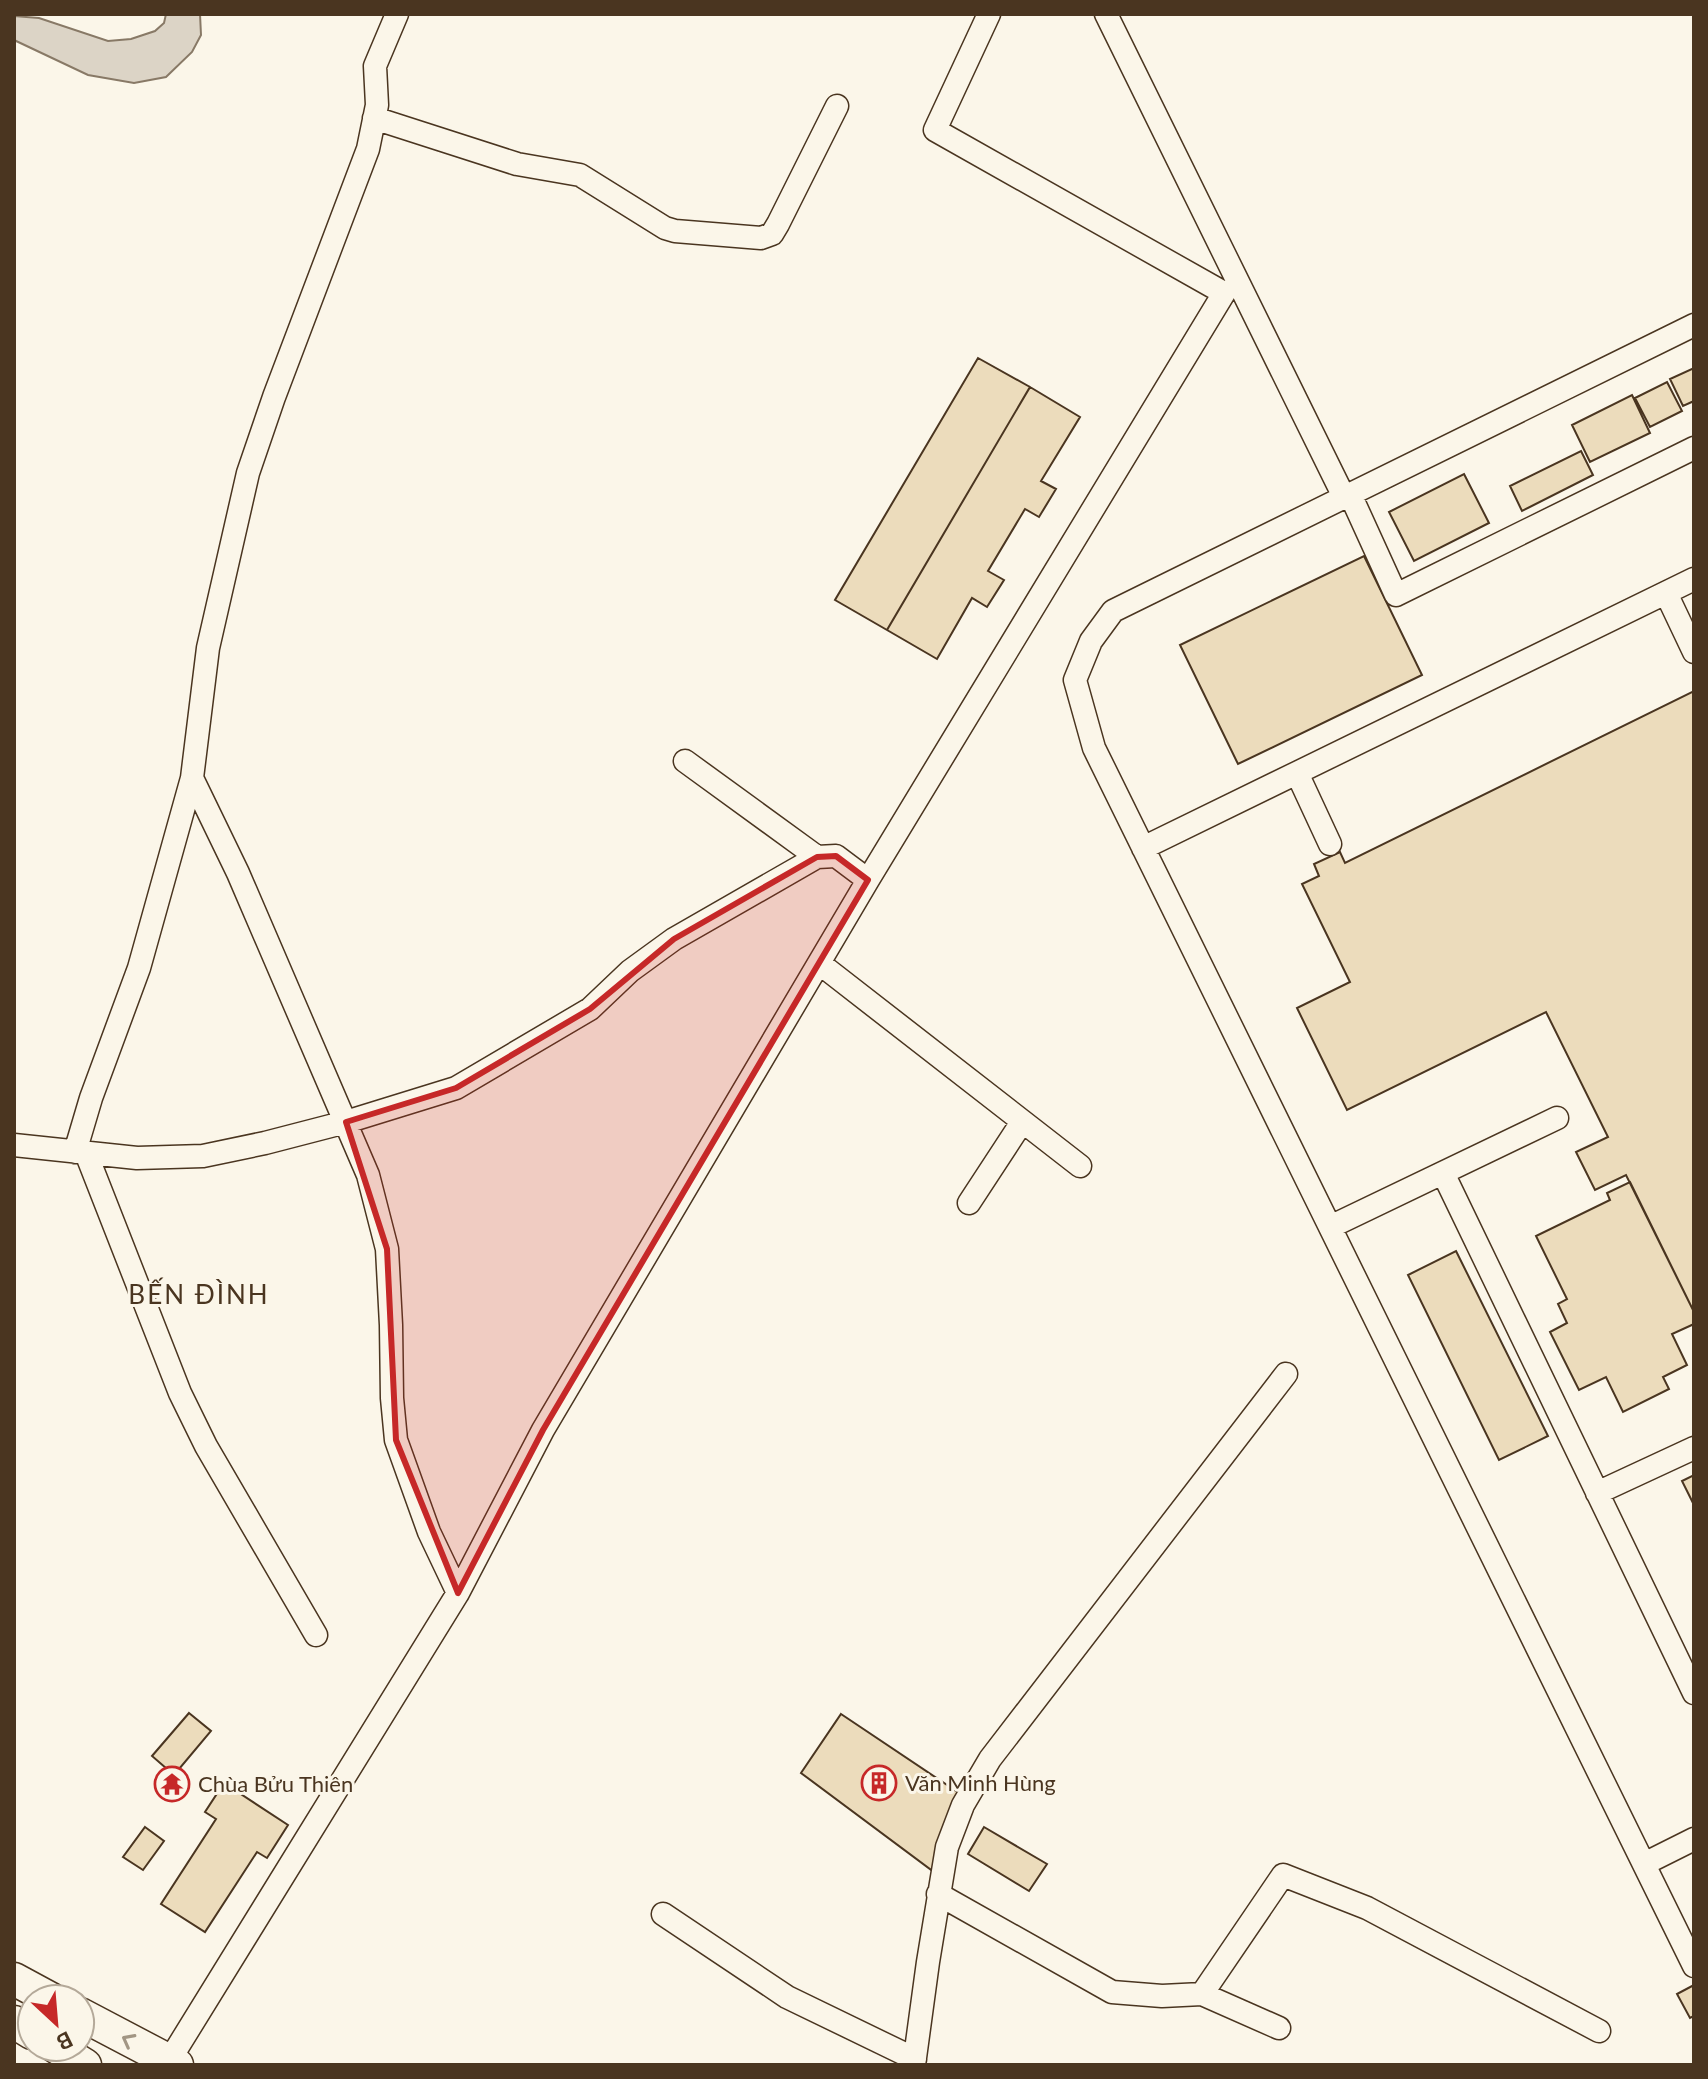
<svg xmlns="http://www.w3.org/2000/svg" width="1708" height="2079" font-family="Lato,sans-serif">
	<style>
		.water { fill: #dcd4c6; stroke: #887966; stroke-width: 2 }
		.building { fill: #ecdcbc; stroke: #4a3520; stroke-width: 2 }
		.lines { fill: none; stroke-linecap: round; stroke-linejoin: round }
		.minor-casing { stroke: #4a3520; stroke-width: 25 }
		.highway-casing { stroke: #4a3520; stroke-width: 35 }
		.minor { stroke: #fbf6e9; stroke-width: 22 }
		.highway { stroke: #fbf6e9; stroke-width: 32 }
		.oneway { stroke: #a29684 }
		.marked { fill: #c62828; fill-opacity: 0.2; stroke: #c62828; stroke-width: 6; stroke-linejoin: round }
		.labels { text-anchor: middle; stroke-width: 6; stroke-linejoin: round; paint-order: stroke }
		.poi-label { font-size: 22px; fill: #4a3520; stroke: #fbf6e9; text-anchor: start }
		.quarter-label { font-size: 26px; letter-spacing: 2px; fill: #4a3520; stroke: #fbf6e9 }
	</style>
	<rect width="100%" height="100%" fill="#fbf6e9"/>
	<path class="water" d="M166 14H200L201 35 192 52 166 77 134 83 88 75 14 40V16L39 18 108 41 131 39 155 31 164 23Z"/>
	<path class="building" d="M978 358 1030 387 887 630 835 600Z
		M1694 368V401L1683 406 1670 379Z
		M1667 382 1682 411 1650 427 1635 398Z
		M1030 387 1080 417 1041 481 1056 489 1039 517 1025 509 988 571 1004 580 987 607 972 598 937 659 887 630Z
		M1632 395 1650 433 1590 462 1572 425Z
		M1581 451 1593 475 1522 511 1510 486Z
		M1464 474 1489 523 1414 561 1389 512Z
		M1364 556 1422 675 1238 764 1180 645Z
		M1694 691V1312L1626 1175 1595 1190 1576 1152 1608 1137 1546 1012 1347 1110 1297 1008 1350 982 1302 884 1319 876 1314 864 1340 852 1345 863Z
		M1630 1182 1694 1312V1324L1672 1334 1687 1365 1663 1377 1669 1389 1623 1412 1606 1377 1579 1390 1550 1332 1567 1323 1558 1304 1567 1299 1536 1236 1610 1200 1607 1193Z
		M1456 1251 1548 1436 1499 1460 1408 1275Z
		M1694 1475V1505L1682 1481Z
		M189 1713 211 1731 174 1775 152 1756Z
		M841 1714 959 1793 934 1872 801 1773Z
		M224 1783 288 1825 267 1858 257 1852 205 1932 161 1904 216 1819 205 1812Z
		M145 1827 164 1841 143 1870 123 1857Z
		M984 1827 1047 1864 1029 1891 968 1854Z
		M1694 1985V2016L1690 2018 1677 1994Z"/>
	<g class="lines">
		<g class="minor-casing">
			<path id="minor" d="M397 14 375 66 377 105 368 149 274 397 248 473 208 648 192 778 238 873 368 1175 387 1249 391 1325 392 1398 396 1440 429 1532 458 1593
				M1106 14 1344 497
				M374 118 517 164 580 175 665 228 675 231 761 238 772 234 778 224 837 106
				M1694 325 1113 611 1091 641 1075 680 1094 748 1694 1966
				M1350 494 1396 595 1694 448
				M1666 593 1694 652
				M685 761 817 857
				M1297 773 1330 844
				M1143 848 1694 579
				M819 963 1080 1166
				M14 1145 137 1158 203 1156 265 1143 346 1122 456 1088 590 1009 630 971 674 939 817 857 836 856 868 880
				M75 1152 91 1098 139 968 192 778
				M86 1153 180 1393 206 1446 316 1635
				M1443 1173 1694 1693
				M969 1203 1022 1122
				M1330 1227 1557 1118
				M1597 1493 1694 1448
				M1644 1864 1694 1839
				M938 1894 1112 1992 1162 1996 1202 1994 1279 2028
				M663 1914 787 1997 915 2059
				M1202 1994 1283 1875 1367 1908 1599 2031
				M169 2061 458 1593 543 1430 868 880 1224 293 935 130 989 14
				M914 2065 928 1962 947 1847 963 1805 990 1759 1286 1374"/>
		</g>
		<g class="highway-casing">
			<path id="highway" d="M14 1979 51 1999
				M80 2014 177 2065
				M14 2022 32 2033
				M56 2047 85 2065"/>
		</g>
		<use href="#minor" class="minor"/>
		<use href="#highway" class="highway"/>
	</g>
	<defs><path id="oneway-chevron" d="M-2-3.5L2.5 0L-2 3.5" fill="none" stroke-width="1.6" stroke-linecap="round" stroke-linejoin="round" transform="scale(2)"/></defs>
	<use class="oneway" href="#oneway-chevron" transform="translate(128 2040) rotate(-152)"/>
	<path class="marked" d="M836 856 868 880 543 1430 458 1593 396 1440 387 1249 346 1122 456 1088 590 1009 674 939 817 857Z"/>
	<defs>
		<g id="building-ring" transform="scale(1.8)"><circle r="9.5" fill="#fbf6e9" stroke="#c62828" stroke-width="1.5"/><path d="M-4-6H4V6H1V3H-1V6H-4ZM-2.5-4.3h1.7v1.8h-1.7ZM.8-4.3h1.7v1.8H.8ZM-2.5-1h1.7V.8h-1.7ZM.8-1h1.7V.8H.8Z" fill="#c62828"/></g>
		<g id="temple-ring" transform="scale(1.8)"><circle r="9.5" fill="#fbf6e9" stroke="#c62828" stroke-width="1.5"/><path d="M0-6L5-2H3V0L6.5 2.5H4V6H1.5V3h-3V6H-4V2.5H-6.5L-3 0V-2H-5Z" fill="#c62828"/></g>
	</defs>
	<g fill-rule="evenodd">
		<use href="#building-ring" x="879" y="1783"/>
		<use href="#temple-ring" x="172" y="1784"/>
	</g>
	<g class="labels">
		<g class="poi-label">
			<text x="905" y="1791">Văn Minh Hùng</text>
			<text x="198" y="1792">Chùa Bửu Thiên</text>
		</g>
		<g class="quarter-label">
			<text x="199" y="1304">BẾN ĐÌNH</text>
		</g>
	</g>
	<rect width="1708" height="2079" fill="none" stroke="#4a3520" stroke-width="32"/>
	<g transform="translate(56 2023) rotate(154)"><circle r="38" fill="#fbf6e9" stroke="#b4a999" stroke-width="2"/>
	<path d="M0-6L14 30L0 20L-14 30Z" fill="#c62828"/>
	<text y="-12" font-size="22" font-weight="bold" text-anchor="middle" fill="#4a3520">B</text>
	</g>
</svg>
